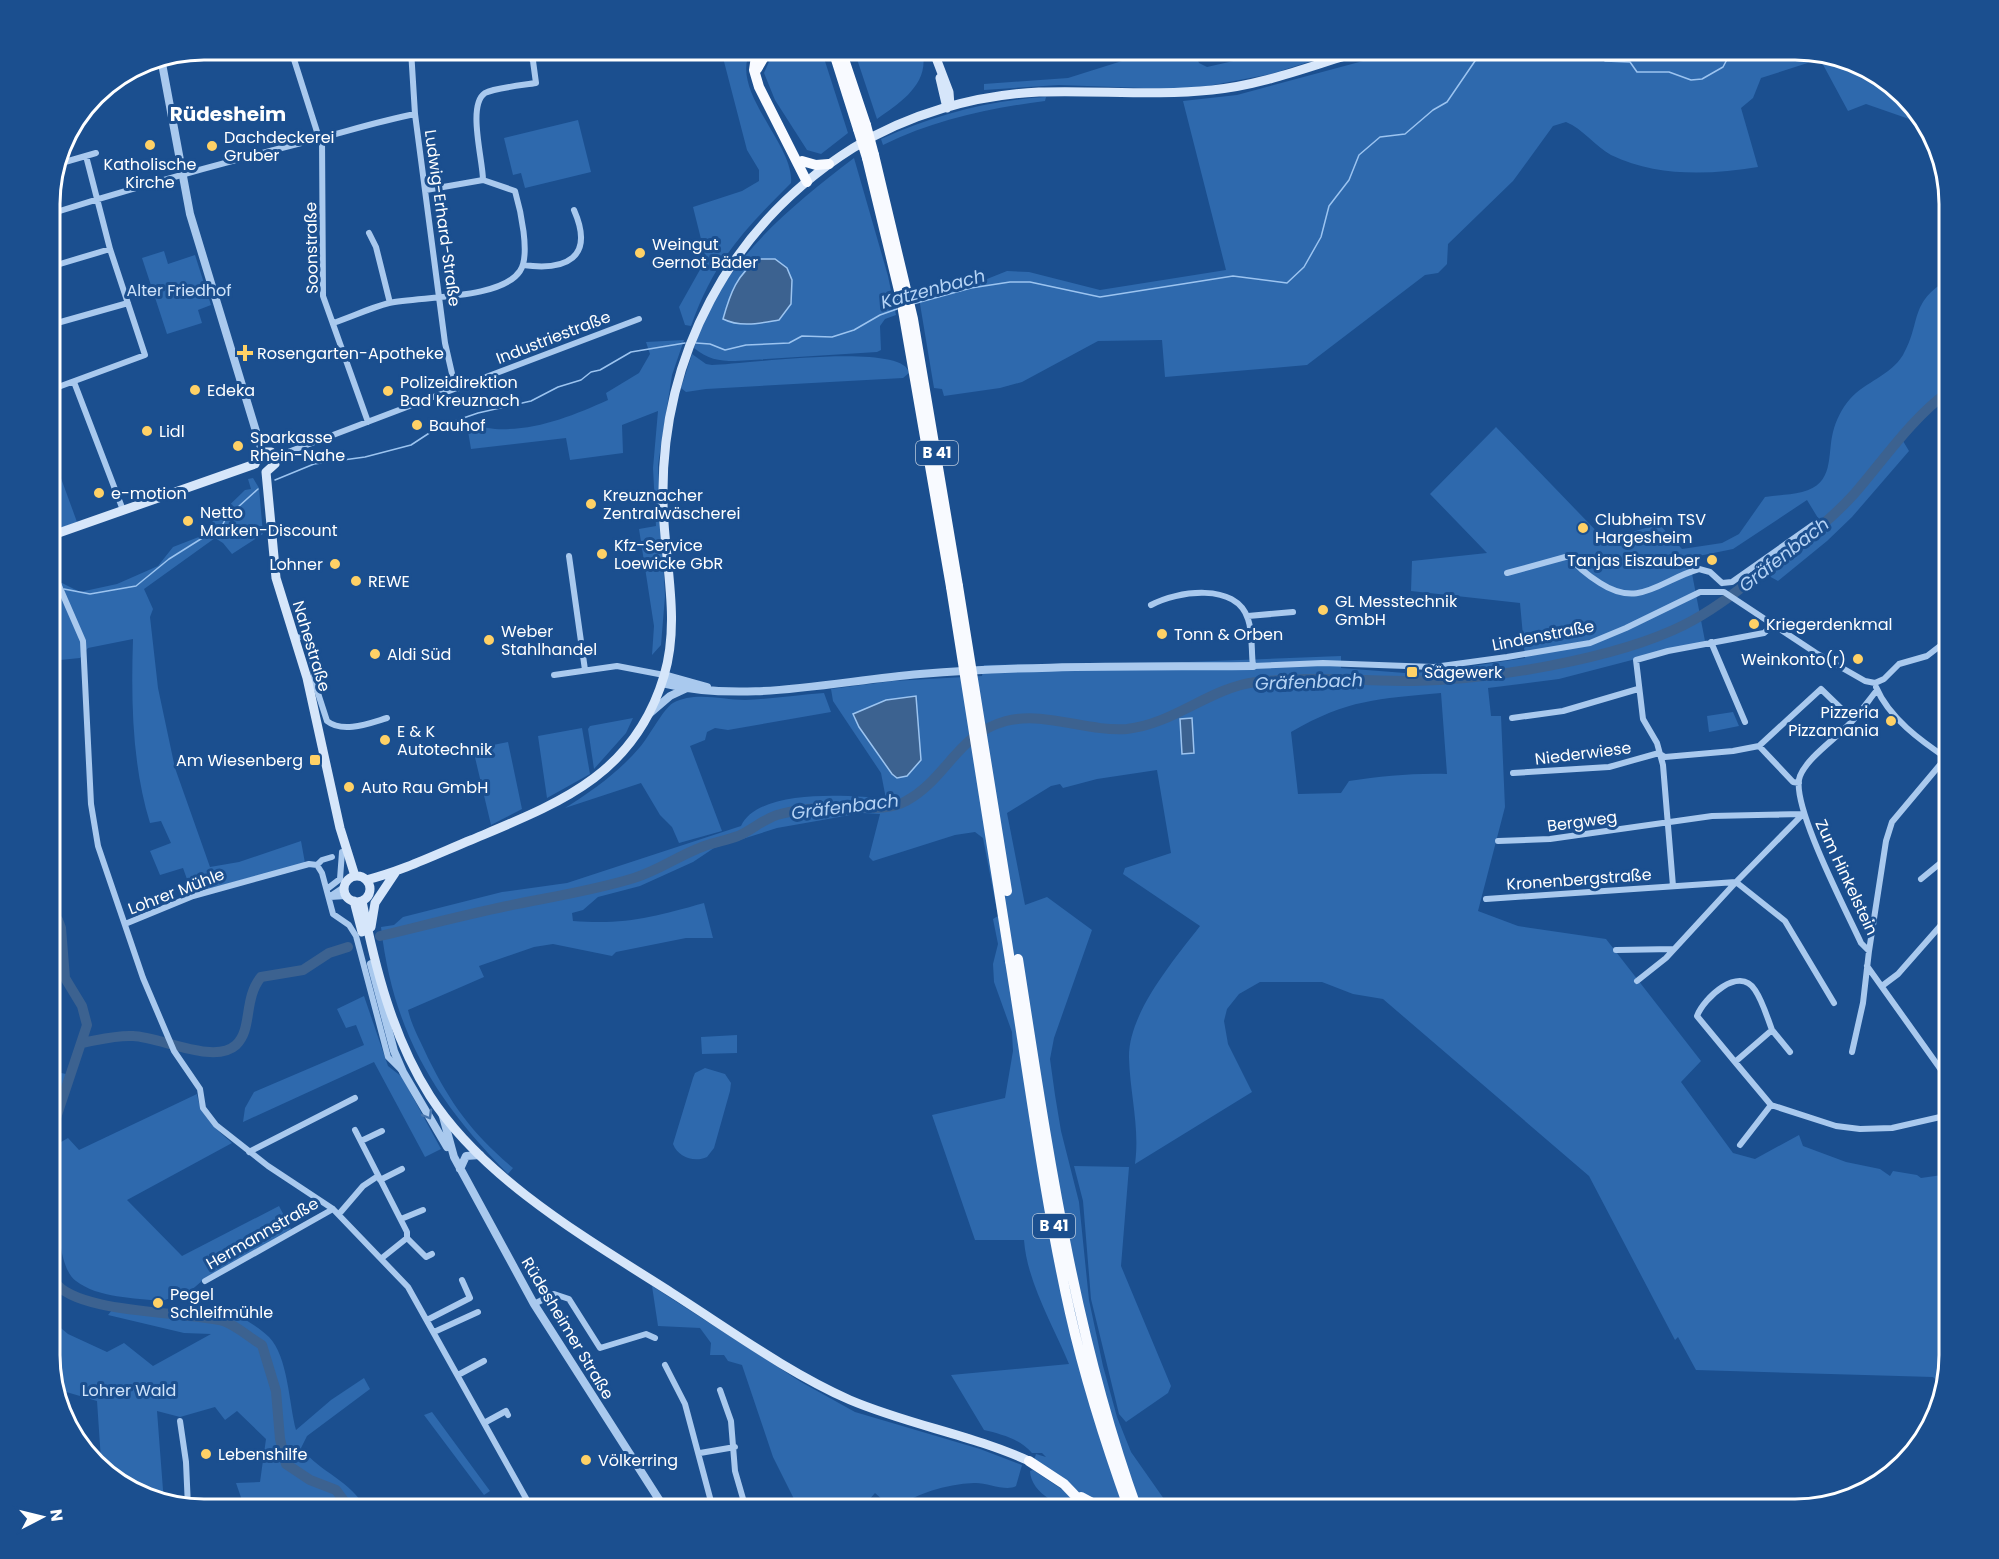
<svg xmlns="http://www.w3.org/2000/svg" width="1999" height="1559" font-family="Poppins,sans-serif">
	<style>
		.green { fill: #2e69ad; fill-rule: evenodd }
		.water { fill: #3c6290; stroke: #9cc4f0; stroke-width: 1.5 }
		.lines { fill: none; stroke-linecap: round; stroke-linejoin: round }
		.stream { stroke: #9cc4f0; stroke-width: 1.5 }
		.river { stroke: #3c6290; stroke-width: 10 }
		.minor { stroke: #a9c9ee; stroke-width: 6 }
		.tertiary { stroke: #a9c9ee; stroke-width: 8 }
		.secondary { stroke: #d6e6fa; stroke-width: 9 }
		.trunk { stroke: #f8faff; stroke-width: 10 }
		.trunk-bridge { stroke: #f8faff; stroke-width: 10 }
		.oneway { stroke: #4674ac }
		.poi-dot { fill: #ffd166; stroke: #1b4f8f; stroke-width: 2 }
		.labels { text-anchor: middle; stroke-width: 6; stroke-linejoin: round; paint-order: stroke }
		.shield { fill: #1b4f8f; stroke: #bbcadd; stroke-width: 1.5 }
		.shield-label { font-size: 15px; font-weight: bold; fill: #fff }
		.poi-label { font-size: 16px; fill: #fff; stroke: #1b4f8f; text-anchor: start }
		.street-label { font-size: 16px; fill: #fff; stroke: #1b4f8f }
		.park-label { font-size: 16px; fill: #cfe3fa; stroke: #1b4f8f }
		.water-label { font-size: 18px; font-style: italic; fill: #b5d3f5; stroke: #1b4f8f }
		.quarter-label { font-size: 20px; font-weight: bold; fill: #fff; stroke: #1b4f8f }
		.rim { fill: none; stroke: #fff; stroke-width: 3 }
	</style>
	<rect width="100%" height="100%" fill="#1b4f8f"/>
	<path class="green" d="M721 50H751C728 91 795 144 791 183 743 231 714 261 691 326L685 325 679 307 706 259 693 207 742 191 759 181V170L747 150Z
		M782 50H814L823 55 848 133 821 154 807 150 775 100 764 73 772 55Z
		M854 50H922C931 83 900 103 877 119Z
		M1157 50H1193L1199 63 1207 67 1282 50H1346L1271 74 1208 86 1172 89 1059 85 984 90V84L1068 78Z
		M1404 50H1687L1714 54 1805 51 1820 54V59L1845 58 1889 82 1921 120H1912L1866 104 1848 111 1820 59 1761 78 1753 98 1741 108 1758 167C1709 175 1657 177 1611 155 1595 146 1583 129 1566 122L1553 126 1513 181 1448 244 1447 264 1438 273 1425 275 1307 365 1165 377 1162 340 1098 341 1022 382 1000 388 944 396 942 389 934 388 919 298 977 283 1007 271 1029 272 1100 290 1226 270 1183 101 1237 95Z
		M1046 97 1045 101C989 108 934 120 883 145L881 139C934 115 988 100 1046 97Z
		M578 120 591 172 525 188 521 173 513 175 504 138Z
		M854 158 888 276 896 315 885 319 880 326 881 350 877 352 735 361C718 361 708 359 694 348 720 264 786 210 854 158ZM760 259H775L724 320C729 294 738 273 760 259Z
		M164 251 168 264 195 255 211 305 198 310 202 323 167 334 142 258Z
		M1949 279V397L1931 411 1903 441 1909 451 1852 517 1827 541 1778 581 1756 569 1821 523 1807 500 1733 549 1689 558 1705 641 1559 679 1488 688 1491 716H1501L1505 807 1478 911 1518 926 1606 939 1701 1061 1681 1082 1733 1153 1755 1159 1799 1135 1803 1146 1846 1162 1880 1169 1890 1176 1893 1171 1917 1175 1921 1178 1949 1174V1355L1944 1387 1933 1377 1696 1370 1678 1337 1675 1340 1589 1176 1383 999 1353 994 1322 982H1260L1239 994 1227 1009 1224 1021 1228 1044 1252 1092 1135 1164C1140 1128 1130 1094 1129 1058 1128 1013 1174 960 1200 926L1123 874 1125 868 1171 853 1157 770 1097 779 1063 788 1060 784 1051 786 1007 813 1025 905 1047 897 1092 930 1054 1038 1050 1059 1055 1095 1061 1131 1079 1202 1089 1300 1103 1366 1117 1417 1131 1452 1171 1509H1140L1088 1499 1034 1460 1036 1454 1046 1457 1042 1453H1032C1020 1439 1001 1434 984 1430L951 1375 1069 1364C1053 1325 1027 1282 1024 1240H975L932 1115 1005 1098 1013 1051 1012 1032 994 982 993 964 998 944 993 919 998 916 983 838 975 832 955 835 873 861 869 857 880 814 862 813 777 828 714 848 693 862 640 886 598 897 583 910 572 913 573 921C626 925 654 917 704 903L713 938H686L616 952 612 956 553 944 534 947 479 966 484 977 408 1010C412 1027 421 1042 428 1058 452 1106 472 1133 513 1168L508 1174C435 1100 393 1032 381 927L394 925 403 917 502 892 567 883 741 826C758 788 852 795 886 799L881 773 833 701 831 689 893 681 982 676 984 665 1188 662 1341 656V668L1405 673 1434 672 1525 658 1520 603 1411 591 1412 561 1487 553 1430 494 1496 427 1605 540 1659 524 1682 549 1722 543 1739 534 1765 497C1777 495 1790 495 1802 492 1835 484 1827 455 1833 432 1836 420 1842 408 1850 399 1865 382 1891 375 1903 355 1922 322 1908 303 1949 279ZM1441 693 1447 774C1414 773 1382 776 1349 781L1341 793 1298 794 1291 732C1348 699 1378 699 1441 693Z
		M684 340 672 375 658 465 665 596 661 645 652 655 654 626 639 529 656 526 653 468 658 411 622 425 623 453 570 460 566 438 471 449 467 425C476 426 486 428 495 429 536 431 572 416 608 400L606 393 639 373 650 354 646 342Z
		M692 354 706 364 712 365C740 365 904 341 909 373L903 378 706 389 686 392 681 388Z
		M50 448 77 522 50 532Z
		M253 478 259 488 263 534 232 554 223 543 215 538 144 589 153 609 150 617 158 688 175 768 210 867 239 862 301 841 305 863 192 893 183 868 160 875 150 851 171 843 161 821 150 823C132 764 131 701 133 639L88 648 80 658 50 661V578L53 585 60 582 80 592 117 584 158 566 173 547 209 533 213 529 210 524 245 490 251 489 248 479Z
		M824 693 831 712 728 730 715 728 707 732 705 740 690 746 722 831 679 843 672 827 660 815 641 783 565 808C592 791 619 772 640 747 649 737 663 709 673 703 695 691 722 700 745 700 771 699 798 695 824 693Z
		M1733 712 1739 726 1709 732 1707 716Z
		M633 718 626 733 594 769 588 729 590 726Z
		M582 728 590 774 547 798 538 736Z
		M508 742 522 809 491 825 473 749Z
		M364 996 388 1066 402 1077 441 1149 425 1157 374 1062 243 1122 245 1108 254 1092 364 1045 356 1025 346 1028 337 1009Z
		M50 1004 55 1025 51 1071 66 1074 50 1122Z
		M737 1035V1053L702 1054 701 1037Z
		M705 1068 725 1074 731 1083 730 1091 714 1148 707 1157C694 1163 678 1157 673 1144L693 1078 695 1073Z
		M197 1094C200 1115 216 1129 232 1143L127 1200 182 1256 279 1206 291 1229 203 1280 188 1293 161 1301C135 1298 98 1298 76 1281 51 1263 58 1171 61 1142L68 1138 79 1150Z
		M1074 1166 1129 1167 1121 1266 1171 1386 1168 1393 1126 1422 1119 1414 1091 1299 1083 1201Z
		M652 1286 801 1382 855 1412 980 1449 1022 1465 1016 1486C1006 1492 986 1482 974 1483 945 1484 916 1494 893 1509L875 1493 861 1509H799L773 1457 742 1365 728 1361 724 1355H710L711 1343 700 1328 658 1326Z
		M116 1305 213 1314 223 1307C238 1316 257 1325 269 1337 288 1356 289 1404 296 1430L331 1400 364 1378 370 1389 307 1436 301 1448C321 1473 350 1480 366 1509H245L236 1483 260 1482 266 1439 237 1411 225 1420 215 1407 180 1417 157 1411 164 1503C142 1499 106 1482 101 1460L97 1401 56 1389 50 1365V1319L68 1334 107 1352 124 1343 153 1366 211 1334 184 1333 108 1315Z
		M432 1412 490 1491 484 1495 424 1415Z
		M1033 1470 1063 1490 1083 1509C1062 1509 1031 1494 1030 1471Z"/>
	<path class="water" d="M760 259H775L787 268 792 280 791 304 779 320C761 323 741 328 723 319 730 294 737 273 760 259Z
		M916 696 921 760 907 776 897 778 892 774 859 727 853 714 886 700Z
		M1192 718 1194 753 1182 754 1180 719Z"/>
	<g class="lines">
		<path class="stream" d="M1574 50 1593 52 1605 61 1630 62 1637 72H1669L1691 80 1702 79 1723 67 1732 50
			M1479 60 1489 56 1496 50
			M913 304 971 288 1010 282H1030L1100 297 1233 276 1287 283 1304 267 1321 237 1329 206 1349 180 1359 155 1380 137 1405 134 1433 110 1447 102 1475 61
			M696 343 710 344 725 350 746 345 789 343 802 336 832 337 854 330 880 315 897 309
			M275 480 314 464 365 457 411 445 440 426 478 413 531 401 558 387 581 380 591 372 600 370 631 352 685 343
			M64 589 90 594 136 586 169 559 204 537 219 532 226 518 258 489
			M50 596 60 591"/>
		<path class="river" d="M380 936C422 926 464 915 507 906 550 897 592 891 634 878 657 871 675 858 697 849 710 843 725 841 738 836 752 830 762 820 777 815 798 809 823 807 846 807 864 807 889 811 906 801 946 780 957 734 1006 721 1045 711 1087 732 1127 729 1174 724 1209 688 1256 682 1308 676 1361 681 1413 681 1489 680 1616 659 1684 625 1716 609 1742 587 1770 566 1800 543 1830 521 1855 493 1886 457 1911 419 1949 391
			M82 1043C99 1040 115 1035 133 1036 161 1037 214 1065 236 1045 253 1029 243 999 261 977L303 970 329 953 348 947
			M50 1136 87 1025 82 1006 65 978 61 928 58 920 50 913
			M50 1258C50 1265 50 1274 54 1281 75 1314 185 1311 223 1321 236 1325 250 1338 262 1345L276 1391 280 1439 286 1464 310 1480 336 1490 350 1509"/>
		<path class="minor" d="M291 50 319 138
			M411 50 415 114 445 343 453 378 459 388
			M322 138 323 296 368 422
			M58 164 96 153
			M483 180C483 160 467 105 485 93 494 88 524 85 536 83L533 61 527 50
			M426 190 483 180
			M50 214C136 187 222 163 309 141 345 132 379 121 415 114
			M369 233 376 247 390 303
			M523 265C566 271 595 258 574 210
			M50 267 110 249
			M333 323C351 317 370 308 389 303 419 296 501 300 520 271 531 255 520 208 515 191L483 180
			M50 325 128 303
			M74 382 123 510
			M50 390 145 355 110 249 86 156
			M275 457 639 319
			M569 556 585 670
			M50 565 83 641 91 804 98 846 143 978 174 1051 200 1089 203 1108 216 1125 268 1166 333 1209 408 1287 532 1509
			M1507 573 1569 556C1577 567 1589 576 1600 583 1640 609 1660 580 1699 569L1710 572 1722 583
			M1722 583 1732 582 1817 522
			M1151 605C1177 591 1236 582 1248 619 1253 633 1251 651 1253 666L1323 663 1434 667 1507 657 1590 643 1626 628 1700 592H1724L1816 653 1865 681 1875 683
			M1248 616 1293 612
			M295 638 307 636 310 641 315 684 327 721C343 734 370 723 387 718
			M1711 642 1745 722
			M554 675 617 666 664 675
			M1875 683 1884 679 1899 664 1927 656 1949 639
			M1876 687C1889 718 1921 741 1948 759
			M1512 718 1563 711 1638 689
			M1759 746 1793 782 1799 783
			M1660 754 1665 757 1733 751 1759 746 1821 689 1853 720
			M1513 773 1609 767 1659 753
			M1498 841 1550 839 1712 816 1803 814
			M317 865 322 860 332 857
			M1921 879 1949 856
			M1673 886 1663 765 1657 743 1643 719 1636 660 1668 651 1764 633 1774 624
			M327 889 340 879 342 852
			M329 897 344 887
			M330 897 346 896
			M1486 899 1736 882 1803 814
			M125 924 193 896 309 864 317 865 322 873 333 914 349 925 356 936 388 1057 402 1071
			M1616 950 1674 949
			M1869 951 1886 841 1892 822 1949 754
			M1867 966 1949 1081
			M1637 981 1666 958 1736 882 1785 921 1834 1003
			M1882 986 1898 974 1949 916
			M1772 1030 1790 1052
			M1852 1052 1863 1003 1869 951 1861 943C1848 914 1789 802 1800 776 1808 756 1840 736 1854 719 1862 710 1869 700 1877 690
			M1735 1062 1697 1016C1704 998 1739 965 1755 990 1763 1002 1767 1017 1772 1030L1735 1062 1771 1105 1836 1126 1860 1129 1892 1128 1949 1115
			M355 1130 407 1232V1238L382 1258
			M361 1141 382 1131
			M1740 1145 1771 1105
			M249 1152 355 1098
			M380 1180 402 1169
			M339 1214 363 1186 378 1176
			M401 1219 423 1210
			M407 1238 426 1257 432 1254
			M205 1281 333 1209
			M534 1304 554 1294 569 1299 600 1348 646 1334 655 1338
			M427 1320 470 1298 462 1280
			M434 1332 478 1312
			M665 1365 685 1404 713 1509
			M458 1375 484 1361
			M720 1390 731 1421 735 1471 746 1509
			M180 1421 186 1462 188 1507
			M484 1423 506 1411 508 1415
			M700 1453 735 1447"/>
		<path class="tertiary" d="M161 58 190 214 262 451
			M664 675 707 687
			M662 683C746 704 834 681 920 674 1030 665 1142 667 1253 666
			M649 714 670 696 685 689
			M371 964 394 1051 403 1072 447 1147
			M442 1113 454 1157 534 1304 665 1509
			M460 1169 466 1156 480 1155"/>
		<path class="secondary" d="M933 50 949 92 950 106
			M940 78 947 108
			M255 464 259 452H271L275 464 266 472
			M266 472 276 578 307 678 340 828 355 876
			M50 536 255 464
			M344 889a13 13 0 1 1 26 0a13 13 0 1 1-26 0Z
			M366 880C402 871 437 854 471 840 559 803 634 776 664 676 681 620 664 560 663 503 660 358 729 226 853 148 908 114 975 95 1039 92 1097 90 1154 96 1212 90 1265 85 1315 64 1365 50
			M354 901 362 932
			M362 901C375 968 393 1038 430 1096 484 1180 589 1240 672 1293 730 1330 787 1372 850 1400 909 1425 972 1435 1029 1461
			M371 927 375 903 395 873"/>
		<path class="trunk" d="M757 50 754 70 759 87 807 182
			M833 50 858 129
			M841 50 866 125
			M757 69 768 50
			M874 155 913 319 958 586
			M867 158 901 299 951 587
			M802 161 816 165 829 164
			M1018 959C1047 1145 1073 1332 1137 1509
			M1010 961C1029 1078 1044 1197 1070 1313 1085 1379 1106 1445 1129 1509
			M1029 1461 1064 1484 1088 1509
			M1081 1497 1094 1504 1127 1509"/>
		<path class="trunk-bridge" d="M866 125 874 155
			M858 129 867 158
			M958 586 1007 891
			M951 587 1010 961"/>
	</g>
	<defs><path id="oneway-chevron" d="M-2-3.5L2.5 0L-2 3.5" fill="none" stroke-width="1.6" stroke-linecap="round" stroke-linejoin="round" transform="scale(1.5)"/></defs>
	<use class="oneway" href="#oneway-chevron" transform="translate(428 1115) rotate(60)"/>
	<g class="poi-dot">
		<circle cx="150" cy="145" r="6"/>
		<circle cx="212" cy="146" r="6"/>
		<circle cx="640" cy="253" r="6"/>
		<path d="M242 344h6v6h6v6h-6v6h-6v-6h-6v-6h6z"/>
		<circle cx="195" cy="390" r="6"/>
		<circle cx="388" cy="391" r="6"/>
		<circle cx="417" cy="425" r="6"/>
		<circle cx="147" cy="431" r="6"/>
		<circle cx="238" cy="446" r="6"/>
		<circle cx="99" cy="493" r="6"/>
		<circle cx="591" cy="504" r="6"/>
		<circle cx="188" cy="521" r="6"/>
		<circle cx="1583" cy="528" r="6"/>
		<circle cx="602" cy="554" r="6"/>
		<circle cx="1712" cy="560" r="6"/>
		<circle cx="335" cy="564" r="6"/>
		<circle cx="356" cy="581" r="6"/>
		<circle cx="1323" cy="610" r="6"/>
		<circle cx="1754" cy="624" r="6"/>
		<circle cx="1162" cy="634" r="6"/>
		<circle cx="489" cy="640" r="6"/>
		<circle cx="375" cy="654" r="6"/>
		<circle cx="1858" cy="659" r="6"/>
		<rect x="1406" y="666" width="12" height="12" rx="3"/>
		<circle cx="1891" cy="721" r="6"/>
		<circle cx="385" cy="740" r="6"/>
		<rect x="309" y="754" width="12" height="12" rx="3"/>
		<circle cx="349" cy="787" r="6"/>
		<circle cx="158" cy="1303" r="6"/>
		<circle cx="206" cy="1454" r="6"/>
		<circle cx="586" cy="1460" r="6"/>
	</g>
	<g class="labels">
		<g class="shield">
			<rect x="916" y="441" width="42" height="24" rx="4.5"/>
			<rect x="1033" y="1214" width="42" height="24" rx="4.5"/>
		</g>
		<g class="shield-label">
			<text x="937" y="458">B 41</text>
			<text x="1054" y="1231">B 41</text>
		</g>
		<g class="poi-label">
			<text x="224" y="143">Dachdeckerei<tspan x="224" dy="18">Gruber</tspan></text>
			<text x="150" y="170" text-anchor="middle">Katholische<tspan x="150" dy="18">Kirche</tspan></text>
			<text x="652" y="250">Weingut<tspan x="652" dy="18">Gernot Bäder</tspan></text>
			<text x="257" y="359">Rosengarten-Apotheke</text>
			<text x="400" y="388">Polizeidirektion<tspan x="400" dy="18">Bad Kreuznach</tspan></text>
			<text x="207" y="396">Edeka</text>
			<text x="429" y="431">Bauhof</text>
			<text x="159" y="437">Lidl</text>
			<text x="250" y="443">Sparkasse<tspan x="250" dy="18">Rhein-Nahe</tspan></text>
			<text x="111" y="499">e-motion</text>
			<text x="603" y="501">Kreuznacher<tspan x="603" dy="18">Zentralwäscherei</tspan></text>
			<text x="200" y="518">Netto<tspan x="200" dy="18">Marken-Discount</tspan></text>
			<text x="1595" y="525">Clubheim TSV<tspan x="1595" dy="18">Hargesheim</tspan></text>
			<text x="614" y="551">Kfz-Service<tspan x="614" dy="18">Loewicke GbR</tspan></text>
			<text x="1700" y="566" text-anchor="end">Tanjas Eiszauber</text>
			<text x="323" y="570" text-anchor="end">Lohner</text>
			<text x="368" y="587">REWE</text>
			<text x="1335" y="607">GL Messtechnik<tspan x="1335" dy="18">GmbH</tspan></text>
			<text x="1766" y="630">Kriegerdenkmal</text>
			<text x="501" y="637">Weber<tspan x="501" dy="18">Stahlhandel</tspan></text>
			<text x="1174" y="640">Tonn &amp; Orben</text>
			<text x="387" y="660">Aldi Süd</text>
			<text x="1846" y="665" text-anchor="end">Weinkonto(r)</text>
			<text x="1424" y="678">Sägewerk</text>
			<text x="1879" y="718" text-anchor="end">Pizzeria<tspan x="1879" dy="18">Pizzamania</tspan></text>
			<text x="397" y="737">E &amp; K<tspan x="397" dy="18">Autotechnik</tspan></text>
			<text x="303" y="766" text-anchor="end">Am Wiesenberg</text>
			<text x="361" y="793">Auto Rau GmbH</text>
			<text x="170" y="1300">Pegel<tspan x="170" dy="18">Schleifmühle</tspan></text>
			<text x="218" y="1460">Lebenshilfe</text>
			<text x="598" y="1466">Völkerring</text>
		</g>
		<g class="street-label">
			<text transform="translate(443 218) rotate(82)" y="6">Ludwig-Erhard-Straße</text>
			<text transform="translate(311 248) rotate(-91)" y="6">Soonstraße</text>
			<text transform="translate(553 337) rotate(-21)" y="6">Industriestraße</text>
			<text transform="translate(1543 635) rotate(-11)" y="6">Lindenstraße</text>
			<text transform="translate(312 646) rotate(73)" y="6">Nahestraße</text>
			<text transform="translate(1583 753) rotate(-7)" y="6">Niederwiese</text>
			<text transform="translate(1582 821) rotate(-8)" y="6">Bergweg</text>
			<text transform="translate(1847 877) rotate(65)" y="6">Zum Hinkelstein</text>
			<text transform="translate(1579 879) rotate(-4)" y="6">Kronenbergstraße</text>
			<text transform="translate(176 891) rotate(-21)" y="6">Lohrer Mühle</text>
			<text transform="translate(262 1233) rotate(-30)" y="6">Hermannstraße</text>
			<text transform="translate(568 1328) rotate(59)" y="6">Rüdesheimer Straße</text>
		</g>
		<g class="park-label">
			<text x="179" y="296">Alter Friedhof</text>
			<text x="129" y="1396">Lohrer Wald</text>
		</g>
		<g class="water-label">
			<text transform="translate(933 289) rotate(-15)" y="6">Katzenbach</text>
			<text transform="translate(1784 555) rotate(-38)" y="6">Gräfenbach</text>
			<text transform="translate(1309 682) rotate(-2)" y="6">Gräfenbach</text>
			<text transform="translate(845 807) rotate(-7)" y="6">Gräfenbach</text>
		</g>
		<g class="quarter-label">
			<text x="228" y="121">Rüdesheim</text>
		</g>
	</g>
	<path d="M0 0H1999V1559H0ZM204 60H1795A144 144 0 0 1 1939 204V1355A144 144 0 0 1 1795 1499H204A144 144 0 0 1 60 1355V204A144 144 0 0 1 204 60Z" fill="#1b4f8f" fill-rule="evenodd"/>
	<path class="rim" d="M204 60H1795A144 144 0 0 1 1939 204V1355A144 144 0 0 1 1795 1499H204A144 144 0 0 1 60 1355V204A144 144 0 0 1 204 60Z"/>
	<g transform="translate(42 1517) rotate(83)" stroke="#1b4f8f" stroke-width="4.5" paint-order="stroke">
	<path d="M0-4.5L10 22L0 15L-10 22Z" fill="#ffffff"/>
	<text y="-9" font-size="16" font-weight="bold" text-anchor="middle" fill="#ffffff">N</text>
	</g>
</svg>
